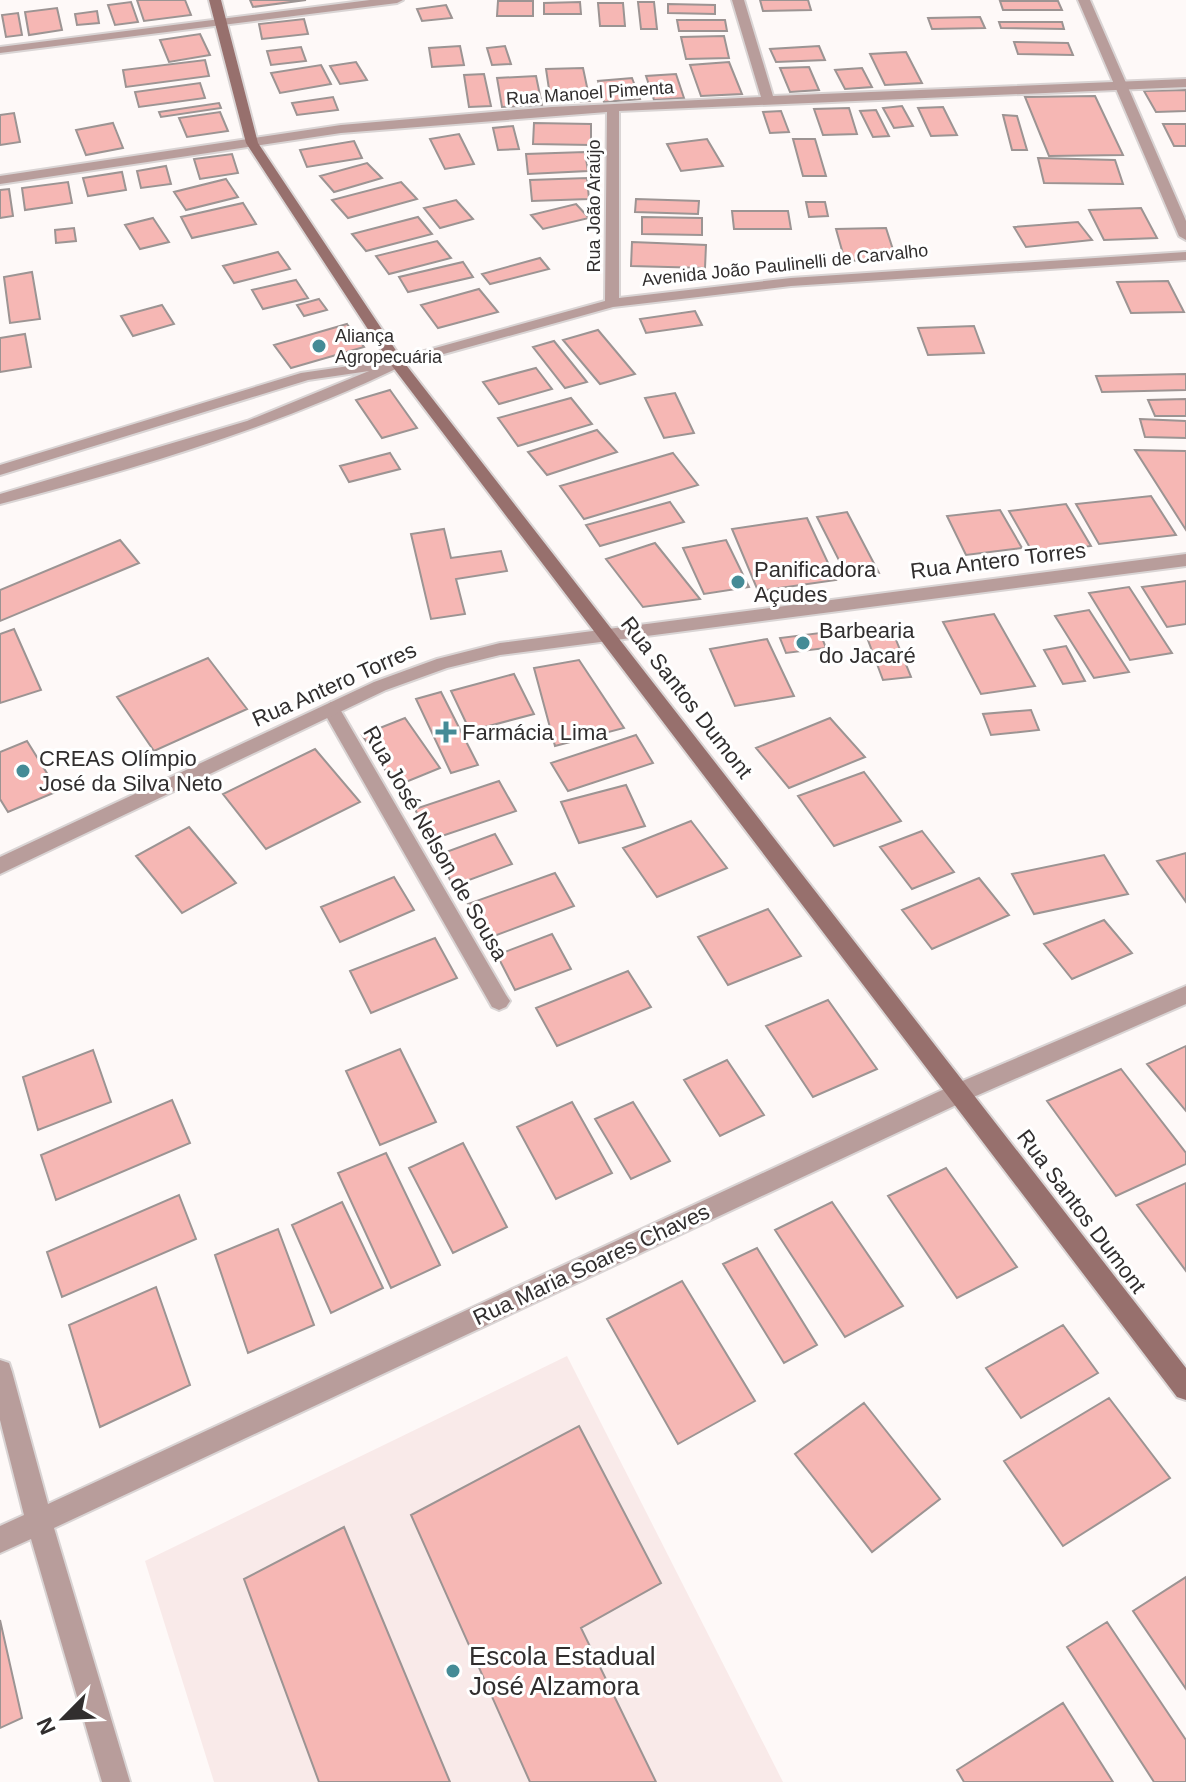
<svg xmlns="http://www.w3.org/2000/svg" width="1186" height="1782" font-family="Helvetica,sans-serif">
	<style>
		.built { fill: #f9eae9 }
		.building { fill: #f6b7b4; stroke: #9c9493; stroke-width: 2 }
		.lines { fill: none; stroke-linecap: round; stroke-linejoin: round }
		.minor-casing { stroke: #d9d4d4; stroke-width: 4 }
		.tertiary-casing { stroke: #d9d4d4; stroke-width: 4 }
		.secondary-casing { stroke: #d9d4d4; stroke-width: 4 }
		.minor { fill: #b89d9b; fill-rule: evenodd }
		.tertiary { fill: #b89d9b; fill-rule: evenodd }
		.secondary { fill: #97706d; fill-rule: evenodd }
		.poi-dot { fill: #458b96; stroke: #fff; stroke-width: 3 }
		.labels { text-anchor: middle; stroke-width: 6; stroke-linejoin: round; paint-order: stroke }
		.far-street-label { font-size: 18px; fill: #312e2e; stroke: #fff }
		.far-poi-label { font-size: 18px; fill: #312e2e; stroke: #fff; text-anchor: start }
		.street-label { font-size: 22px; fill: #312e2e; stroke: #fff }
		.poi-label { font-size: 22px; fill: #312e2e; stroke: #fff; text-anchor: start }
		.near-poi-label { font-size: 26px; fill: #312e2e; stroke: #fff; text-anchor: start }
	</style>
	<rect width="100%" height="100%" fill="#fef9f8"/>
	<path class="built" d="M567 1356 783 1782H214L145 1561Z"/>
	<path class="building" d="M137 0H185L191 15 144 21Z
		M250 0H306L253 7Z
		M760 0H808L811 10 763 11Z
		M498 1H533V16H497Z
		M1000 1H1058L1062 10H1003Z
		M131 2 138 22 115 25 108 5Z
		M580 2 581 14H544V3Z
		M638 2H654L657 29H641Z
		M598 3H623L625 26H600Z
		M668 4 715 5V14L668 13Z
		M446 5 452 18 422 21 417 9Z
		M57 8 62 30 29 35 25 12Z
		M97 11 99 23 77 25 75 14Z
		M18 13 22 35 6 37 2 15Z
		M980 17 985 28 932 29 928 18Z
		M304 19 308 34 262 39 259 24Z
		M677 20H725L727 31H679Z
		M999 22H1062L1064 29 1001 28Z
		M200 34 210 55 169 62 160 40Z
		M724 36 729 58 686 59 681 37Z
		M1014 42 1068 43 1073 55 1018 54Z
		M460 46 464 65 432 67 429 48Z
		M505 46 511 64 492 65 487 48Z
		M819 46 825 60 776 62 770 49Z
		M301 47 306 61 271 65 267 51Z
		M906 52 922 83 885 85 870 54Z
		M205 60 209 76 126 87 123 70Z
		M356 62 367 80 340 84 330 66Z
		M729 62 742 94 701 96 690 65Z
		M321 65 331 84 280 93 271 73Z
		M809 67 819 90 790 92 780 68Z
		M583 68 590 101 551 103 546 69Z
		M862 68 872 87 845 89 835 70Z
		M484 74 491 106 469 107 464 75Z
		M676 74 684 98 654 100 646 76Z
		M536 76 542 105 502 107 497 78Z
		M632 78 640 99 604 102 598 81Z
		M200 83 205 98 139 107 135 92Z
		M1186 90V111L1156 112 1144 91Z
		M1095 96 1123 155 1049 156 1025 97Z
		M333 97 338 110 297 115 292 103Z
		M219 103 221 108 161 117 159 112Z
		M902 106 913 126 894 128 883 108Z
		M943 107 957 135 931 136 918 108Z
		M849 108 857 134 823 135 814 109Z
		M876 110 889 136 873 137 860 111Z
		M781 111 789 132 770 133 763 112Z
		M220 112 228 131 187 137 179 118Z
		M14 113 20 142 0 145V115Z
		M1003 115 1017 116 1027 150H1012Z
		M113 123 123 148 86 155 76 130Z
		M534 123 591 124V145L533 144Z
		M1163 124H1186V146H1174Z
		M513 126 519 149 498 150 493 128Z
		M459 134 474 164 445 169 430 139Z
		M707 139 723 166 681 171 667 144Z
		M793 139H815L826 176H803Z
		M354 141 362 158 307 167 300 150Z
		M585 152 588 171 528 174 526 154Z
		M232 154 238 173 200 179 194 159Z
		M1038 158 1115 160 1123 184 1044 183Z
		M367 163 382 178 334 192 320 176Z
		M166 166 171 184 141 188 137 171Z
		M122 172 126 190 88 196 83 178Z
		M587 178 589 199 532 201 530 180Z
		M226 179 238 197 186 210 174 192Z
		M68 182 72 203 25 210 22 188Z
		M401 182 417 199 348 218 332 200Z
		M9 189 13 216 0 218V190Z
		M636 199 699 201 698 214 635 212Z
		M456 200 473 219 440 228 424 208Z
		M806 202H825L828 216 809 217Z
		M243 203 256 224 192 238 181 217Z
		M576 204 589 218 543 229 531 215Z
		M1141 208 1157 238 1104 240 1089 210Z
		M732 211H788L791 229H734Z
		M418 217 432 234 366 251 352 234Z
		M642 217 702 218V235L642 234Z
		M153 218 169 242 140 249 125 225Z
		M1078 222 1092 240 1026 247 1014 227Z
		M74 228 76 241 56 243 55 230Z
		M886 228 896 259 845 261 836 229Z
		M437 241 451 258 389 274 376 256Z
		M632 242 706 245 705 268 631 266Z
		M278 252 290 269 234 283 223 266Z
		M540 258 549 269 490 284 482 274Z
		M463 262 473 277 408 292 399 277Z
		M32 272 40 319 10 323 4 277Z
		M296 280 308 298 263 309 252 290Z
		M1168 281 1184 312 1131 313 1117 282Z
		M479 289 498 312 438 328 421 305Z
		M319 299 327 310 304 316 297 305Z
		M162 305 174 324 133 336 121 316Z
		M695 311 702 325 646 333 640 319Z
		M347 324 364 347 291 368 274 345Z
		M974 326 984 353 928 355 918 328Z
		M598 330 635 374 600 384 563 340Z
		M25 334 31 367 0 372V338Z
		M554 341 587 382 565 388 533 347Z
		M536 368 552 389 499 404 483 382Z
		M1186 374V390L1102 392 1096 376Z
		M390 390 417 428 382 438 356 400Z
		M675 393 694 433 664 438 645 398Z
		M571 398 592 424 518 446 498 418Z
		M1186 399V416H1155L1148 400Z
		M1140 419 1186 421V438L1145 437Z
		M597 430 617 452 547 475 528 452Z
		M1135 450 1186 451V530Z
		M390 453 400 469 349 482 340 466Z
		M673 453 698 485 584 519 560 486Z
		M1151 496 1176 535 1099 544 1076 504Z
		M670 502 684 522 600 546 586 525Z
		M1066 504 1091 546 1033 553 1009 511Z
		M1000 510 1022 548 966 555 947 516Z
		M847 512 879 573 848 578 817 517Z
		M807 518 836 580 758 591 732 529Z
		M444 529 451 558 501 551 507 571 456 579 465 614 431 619 411 534Z
		M120 540 139 563 0 621V590Z
		M726 540 749 587 704 594 683 548Z
		M655 543 700 599 643 607 606 559Z
		M1186 581V624L1167 627 1142 587Z
		M1129 587 1172 653 1130 660 1089 593Z
		M1089 610 1129 672 1094 678 1055 616Z
		M994 614 1035 686 981 694 943 622Z
		M890 625 911 677 883 680 863 627Z
		M14 629 41 690 0 703V634Z
		M820 633 826 648 786 653 780 638Z
		M767 639 794 696 735 706 710 649Z
		M1066 646 1085 681 1063 684 1044 650Z
		M208 658 247 709 154 751 117 697Z
		M579 660 624 728 555 746 534 668Z
		M514 674 534 714 470 731 451 691Z
		M441 692 478 765 451 773 416 699Z
		M1031 710 1039 730 991 735 983 714Z
		M405 718 440 768 396 786 362 735Z
		M830 718 865 757 789 788 756 748Z
		M636 735 653 763 568 791 551 763Z
		M27 741 58 791 8 812 0 799V752Z
		M315 749 360 802 266 849 223 794Z
		M864 772 901 821 834 846 798 796Z
		M499 781 516 811 430 840 415 809Z
		M626 785 645 826 579 843 561 802Z
		M691 821 727 868 657 897 623 848Z
		M189 827 236 883 182 913 136 856Z
		M922 831 954 872 912 889 880 847Z
		M495 834 512 864 453 886 438 855Z
		M1186 853V902L1157 861Z
		M1104 855 1128 894 1034 914 1012 874Z
		M555 873 574 906 486 939 468 904Z
		M394 877 414 910 340 942 321 907Z
		M979 878 1009 915 932 949 902 910Z
		M768 909 801 956 728 985 698 937Z
		M1104 920 1132 953 1072 979 1044 944Z
		M552 934 571 969 515 990 497 955Z
		M435 938 457 978 371 1013 350 971Z
		M628 971 651 1007 557 1046 536 1008Z
		M828 1000 877 1069 813 1097 766 1026Z
		M1186 1046V1111L1147 1064Z
		M400 1049 436 1122 380 1145 346 1071Z
		M93 1050 111 1102 38 1130 23 1077Z
		M727 1060 764 1115 720 1136 684 1080Z
		M1121 1069 1186 1153V1164L1116 1196 1047 1101Z
		M172 1100 190 1143 56 1200 41 1155Z
		M572 1102 612 1173 556 1199 517 1127Z
		M633 1102 670 1161 631 1179 595 1119Z
		M463 1143 507 1227 453 1253 409 1168Z
		M386 1153 440 1265 391 1288 338 1173Z
		M946 1168 1017 1267 957 1298 888 1196Z
		M1186 1183V1271L1137 1205Z
		M179 1195 196 1239 62 1297 47 1252Z
		M342 1202 383 1288 331 1313 292 1225Z
		M832 1202 903 1306 845 1337 775 1230Z
		M278 1229 314 1325 248 1353 215 1255Z
		M757 1248 817 1345 784 1363 723 1264Z
		M682 1281 755 1401 678 1444 607 1319Z
		M156 1287 190 1385 100 1427 69 1325Z
		M1063 1325 1098 1373 1021 1418 986 1368Z
		M1109 1398 1170 1478 1063 1546 1004 1461Z
		M864 1403 940 1499 872 1552 795 1454Z
		M579 1426 661 1583 581 1628 656 1782H530L411 1515Z
		M344 1527 450 1782H319L244 1579Z
		M1186 1577V1689L1133 1611Z
		M0 1620 22 1718 0 1728Z
		M1107 1622 1186 1740V1782H1154L1067 1647Z
		M1063 1703 1113 1782H964L957 1770Z"/>
	<g class="lines">
		<g class="minor-casing">
			<path id="minor" d="M370 0H403L397 3 0 53V47Z
				M732 0H744L773 96 1186 79V87L619 111V298L791 278 1186 252V260L791 286 613 307 397 367 392 366V360L605 301 607 112 341 133 0 184V176L341 125 552 107 761 97Z
				M331 702 337 704 506 995 510 1001 506 1007 499 1010 492 1007 322 709Z
				M1186 986V1004L969 1099 54 1528 130 1782H102L31 1539 0 1553V1526L24 1515 0 1420V1360L9 1363 12 1372 48 1504 953 1085Z"/>
		</g>
		<g class="tertiary-casing">
			<path id="tertiary" d="M1078 0H1090L1186 221V240L1179 236Z
				M397 359 402 360V366C274 428 137 468 0 504V494L247 421 369 371 308 380 0 475V465L301 373Z
				M1186 554V566L500 655 447 668 386 690 0 874V857L374 682 437 659 500 643Z"/>
		</g>
		<g class="secondary-casing">
			<path id="secondary" d="M209 0H221L258 143 403 361 1186 1368V1400L1177 1397 392 366 246 143Z"/>
		</g>
		<use href="#minor" class="minor"/>
		<use href="#tertiary" class="tertiary"/>
		<use href="#secondary" class="secondary"/>
	</g>
	<g class="poi-dot">
		<circle cx="319" cy="346" r="8"/>
		<circle cx="738" cy="582" r="8"/>
		<circle cx="803" cy="643" r="8"/>
		<path d="M442 720h8v8h8v8h-8v8h-8v-8h-8v-8h8z"/>
		<circle cx="23" cy="771" r="8"/>
		<circle cx="453" cy="1671" r="8"/>
	</g>
	<g class="labels">
		<g class="far-street-label">
			<text transform="translate(590 93) rotate(-4)" y="6">Rua Manoel Pimenta</text>
			<text transform="translate(594 206) rotate(-90)" y="6">Rua João Araújo</text>
			<text transform="translate(785 265) rotate(-6)" y="6">Avenida João Paulinelli de Carvalho</text>
		</g>
		<g class="far-poi-label">
			<text x="335" y="342">Aliança<tspan x="335" dy="21">Agropecuária</tspan></text>
		</g>
		<g class="street-label">
			<text transform="translate(998 560) rotate(-7)" y="8">Rua Antero Torres</text>
			<text transform="translate(334 684) rotate(-24)" y="8">Rua Antero Torres</text>
			<text transform="translate(687 697) rotate(52)" y="8">Rua Santos Dumont</text>
			<text transform="translate(436 843) rotate(60)" y="8">Rua José Nelson de Sousa</text>
			<text transform="translate(1082 1211) rotate(53)" y="8">Rua Santos Dumont</text>
			<text transform="translate(591 1264) rotate(-25)" y="8">Rua Maria Soares Chaves</text>
		</g>
		<g class="poi-label">
			<text x="754" y="577">Panificadora<tspan x="754" dy="25">Açudes</tspan></text>
			<text x="819" y="638">Barbearia<tspan x="819" dy="25">do Jacaré</tspan></text>
			<text x="462" y="740">Farmácia Lima</text>
			<text x="39" y="766">CREAS Olímpio<tspan x="39" dy="25">José da Silva Neto</tspan></text>
		</g>
		<g class="near-poi-label">
			<text x="469" y="1665">Escola Estadual<tspan x="469" dy="30">José Alzamora</tspan></text>
		</g>
	</g>
	<g transform="translate(64 1718) rotate(246)" stroke="#ffffff" stroke-width="6" paint-order="stroke">
	<path d="M0-6L14 30L0 20L-14 30Z" fill="#312e2e"/>
	<text y="-12" font-size="22" font-weight="bold" text-anchor="middle" fill="#312e2e">N</text>
	</g>
</svg>
